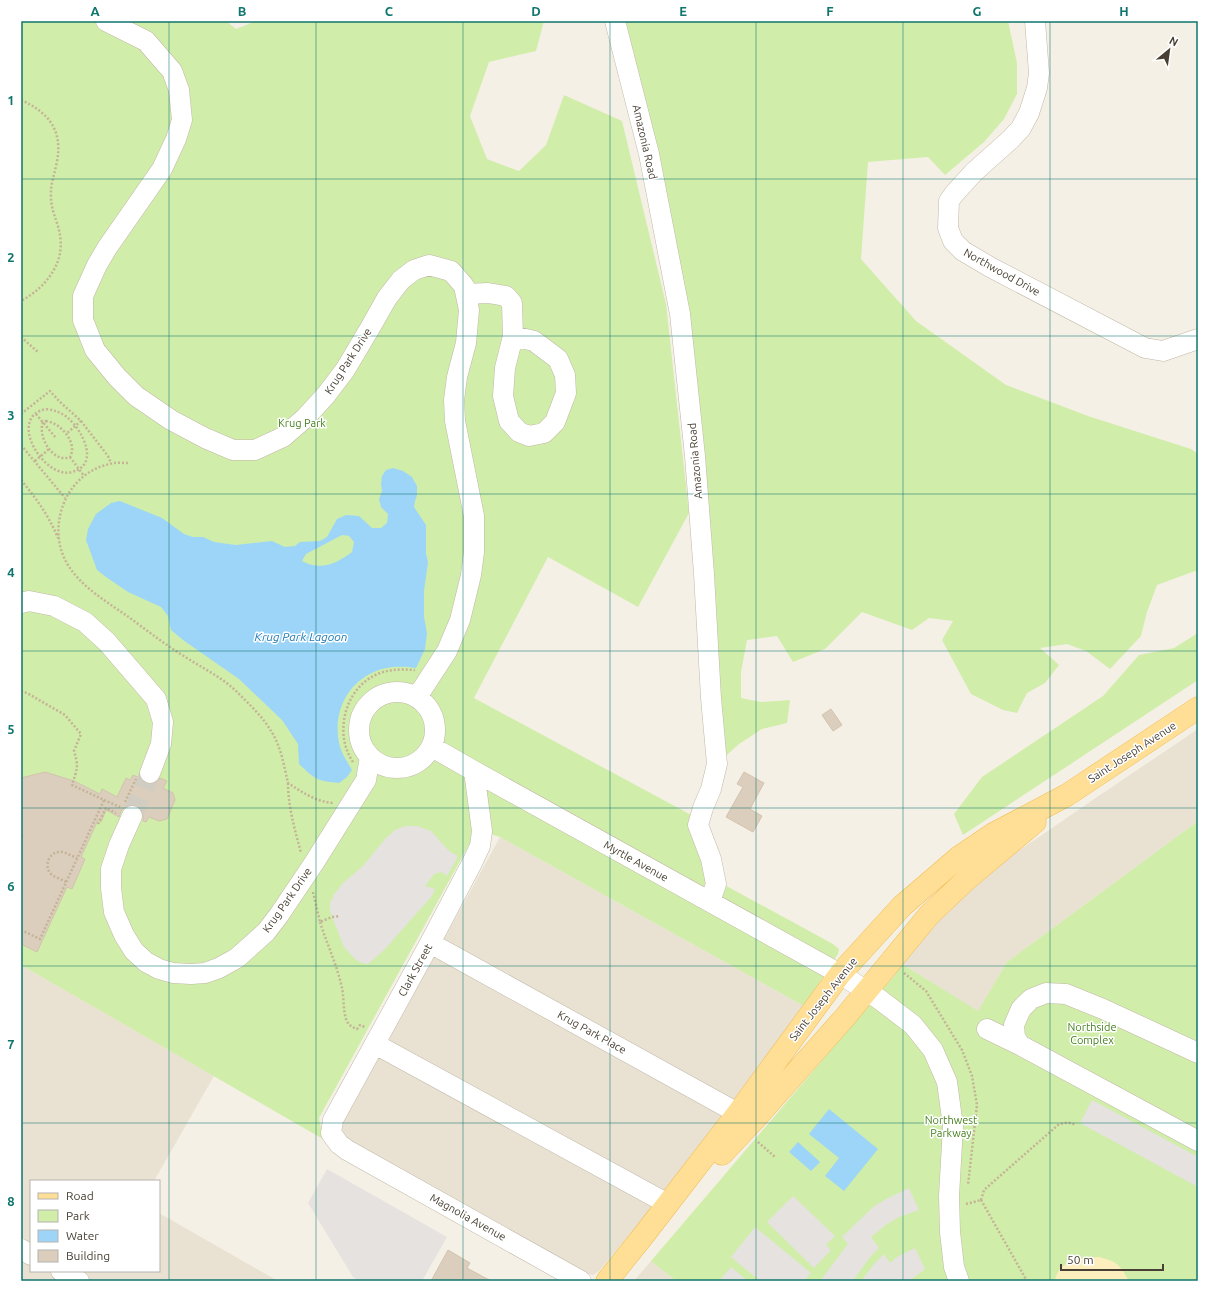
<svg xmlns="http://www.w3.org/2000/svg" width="1219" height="1302" font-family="Ubuntu,sans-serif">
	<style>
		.residential { fill: #e9e2d3 }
		.green { fill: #d1edaa }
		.sand { fill: #fdeebe }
		.parking { fill: #e5e2df }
		.water { fill: #9cd5f8; fill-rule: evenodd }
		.building { fill: #dbcebd; stroke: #d3c3ad }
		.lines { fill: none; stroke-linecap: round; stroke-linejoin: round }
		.minor-tunnel { stroke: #d2cdc2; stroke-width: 20; stroke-dasharray: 20 10; stroke-linecap: butt }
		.minor-casing { stroke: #c1b8a7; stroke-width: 21 }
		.major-casing { stroke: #f0be59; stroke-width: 23 }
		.path { stroke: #c5b397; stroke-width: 2.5; stroke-dasharray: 2 2; stroke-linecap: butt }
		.minor { stroke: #fff; stroke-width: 20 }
		.major { stroke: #ffde95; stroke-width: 22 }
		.grid { fill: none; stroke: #0f766e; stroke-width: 1; stroke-opacity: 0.55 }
		.labels { text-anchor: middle; stroke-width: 3; stroke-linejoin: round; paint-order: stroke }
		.street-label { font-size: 11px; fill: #484034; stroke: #fff }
		.park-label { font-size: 11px; fill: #488121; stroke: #fff }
		.water-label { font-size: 12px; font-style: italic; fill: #217bb7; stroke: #fff }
		.neatline { fill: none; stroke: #0f766e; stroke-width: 1.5 }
		.grid-label { font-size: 13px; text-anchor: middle; font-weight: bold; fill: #0f766e }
	</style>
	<rect width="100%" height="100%" fill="#f5f0e6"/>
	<path class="residential" d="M1198 729V821L1007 962 978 1012 902 964 945 914 979 882 1017 852 1100 795Z
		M500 837 804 1006 724 1121 599 1271 593 1275 588 1274 346 1140 341 1130 344 1121Z
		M21 965 214 1076 154 1181H31V1271H159V1213L278 1281H21Z
		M651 1261 676 1281H634Z"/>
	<path class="green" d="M21 21H226L236 29 256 21H544L536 51 489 62 470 116 487 159 519 171 546 145 564 95 622 121 666 304 689 513 638 607 548 557 474 698 695 817C695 823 693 830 693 836 696 857 706 870 721 883L833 944 839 949 838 954 804 1006 500 837 477 830 319 1118 323 1139 21 965Z
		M622 21H1008L1017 63V94L1004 119 984 142 945 175 928 157 868 162 861 259 916 321 1006 385 1088 416 1191 449 1198 454V573L1195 571 1157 585 1147 612 1141 636 1110 669 1086 651 1067 644 1040 648 1059 665 1045 683 1027 693 1017 713 1003 710 971 694 942 640 953 621 929 618 912 630 862 612 825 649 793 662 777 636 747 640 741 672V698L761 702 790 700 787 723 762 729 739 744 721 760 681 307Z
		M1198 633V680L963 835 954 814 982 777 1103 696 1139 655 1174 648Z
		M1198 821V1281H676L651 1261 895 975 902 964 978 1011 1007 962Z"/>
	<path class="sand" d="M1099 1257C1118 1262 1119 1264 1129 1281H1055C1058 1260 1082 1258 1099 1257Z"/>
	<path class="parking" d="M405 826H417L431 831 449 851 458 856 447 876 442 872 434 874 425 886 435 889 432 896 384 950 368 964 362 963 355 959 344 947 330 911V903L335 893 343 883 362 867 385 839 395 830Z
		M1092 1100 1198 1157V1187L1080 1123Z
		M327 1169 447 1237 422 1281H358L353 1277 308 1203Z
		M909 1188 919 1210 899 1217 887 1224 871 1237 879 1248 870 1257 853 1281H820L848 1244 842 1237 873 1207 886 1199Z
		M793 1196 835 1236 826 1245 831 1250 814 1268 767 1222Z
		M755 1227 811 1273 804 1281H760L731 1257Z
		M915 1248 925 1269 909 1281H861L875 1263 884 1254 890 1263 897 1257Z
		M731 1267 748 1281H719Z"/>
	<path class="water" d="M393 468 403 471 412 477 417 486V495L415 501 414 507 426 525V554L428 562 424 591V617L427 633 425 649 416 668C403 666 386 666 374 672 346 684 333 714 339 743 341 753 347 761 352 770L347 777 339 783C316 781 315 779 299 764L298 744 282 720 239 679 183 640 171 630 168 616 161 607 128 592 106 577 97 570 86 540 88 529 96 514 111 503 120 501 162 518 184 534 193 537H203L214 542 236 545 272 541 285 547 295 546 300 542 320 541 327 537 337 519 346 515 359 516 372 528H381L387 523 388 514 381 507 379 499 382 491 381 484 382 476 386 470ZM342 535 349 536 354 542 352 552C336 564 321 571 302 561L306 554Z
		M829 1109 878 1149 844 1191 825 1176 839 1158 809 1134Z
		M798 1142 820 1162 811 1171 789 1152Z"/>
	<path class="building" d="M831 709 842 725 833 731 822 715Z
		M45 772 74 781 100 794 102 789 117 797 126 778 130 780 133 775 140 778 146 784H151L157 782 160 778 167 781 163 788 173 793 175 800 167 819 159 821 149 817 146 822 143 821V815L142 810 136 805H131L126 806 121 811 119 817 106 810 101 822 98 820 81 857 85 859 72 889 67 887 37 952 21 944V778Z
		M744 772 764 783 750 809 762 816 753 832 726 817 743 787 737 784Z
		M448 1250 470 1263 467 1268 491 1281H431Z"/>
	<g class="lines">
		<path class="minor-tunnel" d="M132 816 150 773"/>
		<g class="minor-casing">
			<path id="minor" d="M106 21 146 41 172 71 179 90 182 120 176 139 162 169 107 248 97 265 83 296V320L95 350 117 377 136 396 171 420 205 438 233 450H255L283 437 305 418 326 395 345 370 370 328 387 298 401 280 414 270 429 265 451 271 464 286 469 310 466 343 457 377 454 400 455 421 474 516V552L471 575 460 620 447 651 417 697
				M615 21 649 154 680 314 695 456 704 574 711 698 717 764 711 789 703 808 698 825 711 859 716 884 710 902
				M1035 21 1039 73 1037 88 1029 113 1021 128 1011 139 974 172 954 194 949 201 948 228 953 241 963 251 990 267 1145 348 1163 351 1198 339
				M466 294 488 293 506 296 512 303 513 336 505 368 503 396 509 421 519 432 529 436 544 433 555 422 566 393 565 375 558 359 534 341 513 336
				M21 603 29 601 54 606 85 622 107 642 156 699 163 722 161 744 150 773
				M359 730a38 38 0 1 1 76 0a38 38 0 1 1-76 0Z
				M432 747 474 771 840 974 879 999 913 1025 933 1050 947 1082 953 1126 949 1196 950 1232 954 1267 959 1281
				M474 771 482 831 480 846 472 863 430 943 333 1120 331 1133 339 1144 347 1150 581 1281
				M132 816 119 845 111 869V888L114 912 124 935 134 951 146 962 159 969 173 973 191 974 205 973 219 968 237 958 266 932 279 915 314 863 366 780 370 757
				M430 943 752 1121
				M987 1029 1020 1045
				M375 1044 668 1204
				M1198 1053 1103 1009 1066 994 1046 993 1031 999 1021 1009 1014 1025 1015 1037 1020 1045 1198 1141
				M21 1249 31 1255
				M61 1271 79 1281"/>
		</g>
		<g class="major-casing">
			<path id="major" d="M722 1154 753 1121 846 1016 929 915 967 879 1035 822
				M607 1281 643 1236 738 1113 840 974 902 906 959 857 993 834 1067 795 1198 708"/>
		</g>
		<path class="path" d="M21 100C48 112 63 130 57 161 55 174 50 184 51 197 51 211 58 222 60 235 65 264 45 288 21 301
			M21 337 39 353
			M46 409C55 410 62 413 68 418 83 431 100 465 72 472 44 480 6 417 46 409Z
			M21 414 50 391 59 401 81 421 66 434
			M36 414 56 438
			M46 421C61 423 78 443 70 457 54 464 37 437 43 422Z
			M81 421 108 456 111 463
			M21 445 65 498
			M70 457 84 476
			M35 461 49 449
			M128 463C122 463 115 462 110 464 65 473 45 528 68 565 82 588 109 603 130 618 149 632 167 646 187 658 204 669 223 678 237 692 249 704 263 717 271 731 281 746 284 766 288 783 302 792 316 802 334 803
			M21 480C36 498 49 516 58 538
			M21 691 27 693 65 715 81 734 74 751C79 767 77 769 72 785L104 800 40 939 21 930
			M353 762C335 736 343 695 370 678 384 669 399 669 415 670
			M288 783C288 807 295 830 301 853
			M104 800 120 807
			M125 802 136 779
			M98 824 106 808 116 813
			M21 836 23 837
			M66 882C62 879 55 878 51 874 44 868 48 852 59 852 65 851 71 856 77 858
			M313 892 320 922 332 917 340 916
			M320 922C327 944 337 965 342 988 344 998 343 1009 346 1019 348 1025 352 1027 357 1029L360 1025 365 1027
			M904 973 926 991 962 1050 972 1076 977 1105 968 1185
			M758 1142 775 1157
			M981 1200 984 1190 1058 1125C1065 1122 1069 1122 1076 1125
			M981 1200 1027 1281
			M966 1204 981 1200"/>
		<use href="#minor" class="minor"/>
		<use href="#major" class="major"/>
	</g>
	<path class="grid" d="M169 21V1281M316 21V1281M463 21V1281M610 21V1281M756 21V1281M903 21V1281M1050 21V1281M21 179H1198M21 336H1198M21 494H1198M21 651H1198M21 808H1198M21 966H1198M21 1123H1198"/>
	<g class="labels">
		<g class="street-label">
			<text transform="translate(645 142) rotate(77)" y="4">Amazonia Road</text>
			<text transform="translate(1002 272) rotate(29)" y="4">Northwood Drive</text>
			<text transform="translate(348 361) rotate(-57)" y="4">Krug Park Drive</text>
			<text transform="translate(695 461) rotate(-95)" y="4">Amazonia Road</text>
			<text transform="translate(1132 752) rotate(-33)" y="4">Saint Joseph Avenue</text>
			<text transform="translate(636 861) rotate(29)" y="4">Myrtle Avenue</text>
			<text transform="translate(287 900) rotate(-55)" y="4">Krug Park Drive</text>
			<text transform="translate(415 970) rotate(-61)" y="4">Clark Street</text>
			<text transform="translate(823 999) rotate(-52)" y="4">Saint Joseph Avenue</text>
			<text transform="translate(592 1032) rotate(29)" y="4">Krug Park Place</text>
			<text transform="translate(468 1217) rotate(29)" y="4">Magnolia Avenue</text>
		</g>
		<g class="park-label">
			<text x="302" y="427">Krug Park</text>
			<text x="1092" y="1031">Northside<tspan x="1092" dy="13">Complex</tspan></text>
			<text x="951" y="1124">Northwest<tspan x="951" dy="13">Parkway</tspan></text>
		</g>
		<g class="water-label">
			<text x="301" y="641">Krug Park Lagoon</text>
		</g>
	</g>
	<rect width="1219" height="1302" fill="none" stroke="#ffffff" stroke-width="44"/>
	<rect x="30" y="1180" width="130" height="92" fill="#ffffff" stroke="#b6b3ae"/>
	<rect x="38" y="1193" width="20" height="6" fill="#ffde95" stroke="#b6b3ae"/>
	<text x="66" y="1200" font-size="12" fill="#484034">Road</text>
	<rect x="38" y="1210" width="20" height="12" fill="#d1edaa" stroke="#b6b3ae"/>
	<text x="66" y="1220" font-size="12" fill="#484034">Park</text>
	<rect x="38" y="1230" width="20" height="12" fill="#9cd5f8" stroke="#b6b3ae"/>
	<text x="66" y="1240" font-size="12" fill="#484034">Water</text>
	<rect x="38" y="1250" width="20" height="12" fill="#dbcebd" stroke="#b6b3ae"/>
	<text x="66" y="1260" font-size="12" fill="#484034">Building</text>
	<g transform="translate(1169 50) rotate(29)" stroke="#ffffff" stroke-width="3" paint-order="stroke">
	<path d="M0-3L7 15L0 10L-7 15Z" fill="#484034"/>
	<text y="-6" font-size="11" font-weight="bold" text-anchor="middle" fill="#484034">N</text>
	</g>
	<path d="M1061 1264v6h102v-6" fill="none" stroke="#484034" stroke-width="2"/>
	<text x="1067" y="1264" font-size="12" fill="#484034" stroke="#ffffff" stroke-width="3" paint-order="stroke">50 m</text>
	<rect x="22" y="22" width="1175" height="1258" class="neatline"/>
	<g class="grid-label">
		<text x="95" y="16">A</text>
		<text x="242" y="16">B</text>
		<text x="389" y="16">C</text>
		<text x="536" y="16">D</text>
		<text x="683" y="16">E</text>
		<text x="830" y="16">F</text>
		<text x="977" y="16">G</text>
		<text x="1124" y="16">H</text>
		<text x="11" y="105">1</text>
		<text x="11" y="262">2</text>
		<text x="11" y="420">3</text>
		<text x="11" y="577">4</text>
		<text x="11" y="734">5</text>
		<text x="11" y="891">6</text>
		<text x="11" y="1049">7</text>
		<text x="11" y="1206">8</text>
	</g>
</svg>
